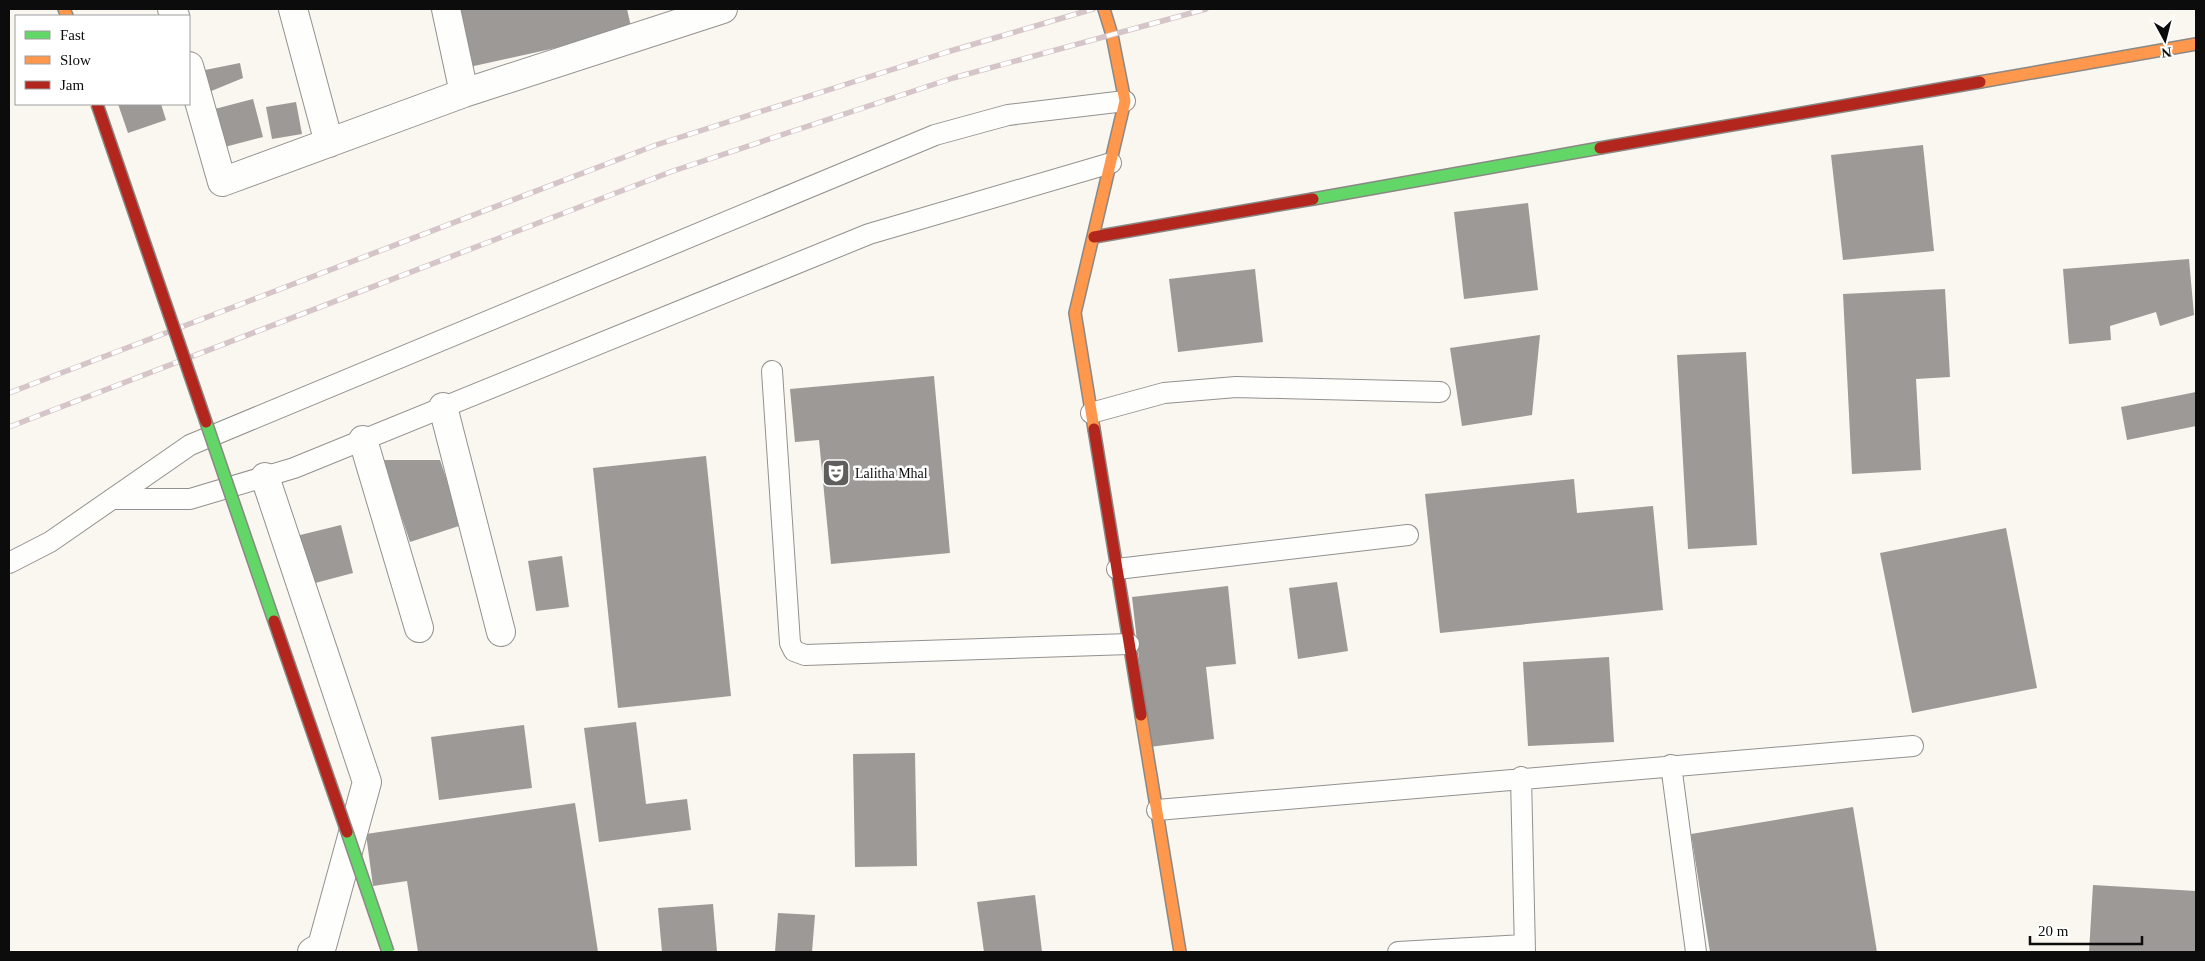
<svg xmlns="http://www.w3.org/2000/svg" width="2205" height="961" font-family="Georgia,serif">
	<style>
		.building { fill: #9c9996 }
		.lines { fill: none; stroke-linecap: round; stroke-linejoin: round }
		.lane-casing { stroke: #93918f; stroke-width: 22 }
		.street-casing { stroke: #93918f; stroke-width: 30 }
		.fast-casing { stroke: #8a8885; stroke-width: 14 }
		.slow-casing { stroke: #8a8885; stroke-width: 14 }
		.jam-casing { stroke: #8a8885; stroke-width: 14 }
		.lane { stroke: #fefefd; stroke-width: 20 }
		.street { stroke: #fefefd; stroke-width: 28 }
		.fast { stroke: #63d668; stroke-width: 11 }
		.slow { stroke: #ff974d; stroke-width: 11 }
		.jam { stroke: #b3261e; stroke-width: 11 }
		.rail-casing { stroke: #d5c5c8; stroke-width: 5.5 }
		.rail { stroke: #fff; stroke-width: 4; stroke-dasharray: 11; stroke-linecap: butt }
		.fast-bridge-casing { stroke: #8a8885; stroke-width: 14; stroke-linecap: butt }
		.jam-bridge-casing { stroke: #8a8885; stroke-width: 14; stroke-linecap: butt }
		.fast-bridge { stroke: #63d668; stroke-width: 11 }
		.jam-bridge { stroke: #b3261e; stroke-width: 11 }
		.labels { text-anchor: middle; stroke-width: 5; stroke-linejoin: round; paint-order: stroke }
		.poi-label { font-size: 14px; fill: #0c0c0c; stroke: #fff; text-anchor: start }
	</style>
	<rect width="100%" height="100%" fill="#faf6f0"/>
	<path class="building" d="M452 9H627L632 31 465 68Z
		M240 63 243 78 204 94 205 70Z
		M253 99 263 137 217 149 207 111Z
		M296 102 302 134 272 139 266 107Z
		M118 104H161L166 120 128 133Z
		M1923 145 1934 251 1843 260 1831 155Z
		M1528 203 1538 290 1464 299 1454 212Z
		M2189 259 2194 315 2160 326 2156 312 2110 326 2111 340 2069 344 2063 269Z
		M1255 269 1263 342 1178 352 1169 279Z
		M1945 289 1950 377 1916 379 1921 470 1852 474 1843 294Z
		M1540 335 1532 415 1462 426 1450 348Z
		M1746 352 1757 545 1688 549 1677 355Z
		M934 376 950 553 831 564 819 440 795 442 790 389Z
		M2196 392V426L2127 440 2121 407Z
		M706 456 731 696 618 708 593 468Z
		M382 460H440L462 525 410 542Z
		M1574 479 1577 513 1653 506 1663 610 1440 633 1425 494Z
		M341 525 353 573 304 586 292 537Z
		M2006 528 2037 688 1912 713 1880 553Z
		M562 556 569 607 536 611 528 561Z
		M1337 582 1348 651 1298 659 1289 588Z
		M1228 586 1236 664 1206 667 1214 739 1149 747 1132 597Z
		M1609 657 1614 742 1528 746 1523 662Z
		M636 722 646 804 687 799 691 830 599 842 584 728Z
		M524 725 532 788 439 800 431 737Z
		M915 753 917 866 855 867 853 754Z
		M575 803 598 952H418L407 881 373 886 366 834Z
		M1853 807 1877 952H1710L1691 834Z
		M2093 885 2196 891V952H2089Z
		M1035 895 1042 952H984L977 902Z
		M713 904 717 952H662L658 908Z
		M778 913 815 915 812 952H775Z"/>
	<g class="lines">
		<g class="lane-casing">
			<path id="lane" d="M772 371 790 643 794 651 805 655 1129 644
				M1091 413 1164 393 1236 387 1440 392
				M112 499H190L294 468 869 234 1111 163
				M9 563 50 542 190 445 935 135 1008 115 1125 101
				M1117 569 1408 535
				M1671 765 1696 952
				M1521 777 1525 952
				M1157 810 1913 746
				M1398 952 1524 945"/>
		</g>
		<g class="street-casing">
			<path id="street" d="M172 9 175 16
				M293 9 329 143
				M446 9 464 93
				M189 66 222 182 464 93 723 9
				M443 407 501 632
				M363 440 419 628
				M265 477 367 782 322 946 312 952"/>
		</g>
		<g class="fast-casing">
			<path id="fast" d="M1313 199 1600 148"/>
		</g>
		<g class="slow-casing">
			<path id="slow" d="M64 9 67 16
				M1980 82 2196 44
				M1094 429 1075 313 1125 101 1112 35 1104 9
				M1141 715 1180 952"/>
		</g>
		<g class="jam-casing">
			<path id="jam" d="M1600 148 1980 82
				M1094 237 1313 199
				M1094 429 1141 715"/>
		</g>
		<use href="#lane" class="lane"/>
		<use href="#street" class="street"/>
		<use href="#fast" class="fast"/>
		<use href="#slow" class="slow"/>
		<use href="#jam" class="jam"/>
		<g class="rail-casing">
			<path id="rail" d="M9 393 656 145 947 52 1093 9
				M9 427 673 171 953 78 1206 9"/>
		</g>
		<use href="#rail" class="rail"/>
		<g class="fast-bridge-casing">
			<path id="fast-bridge" d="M206 422 274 621
				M347 832 388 952"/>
		</g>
		<g class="jam-bridge-casing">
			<path id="jam-bridge" d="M97 104 206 422
				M274 621 347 832"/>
		</g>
		<use href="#fast-bridge" class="fast-bridge"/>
		<use href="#jam-bridge" class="jam-bridge"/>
	</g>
	<defs>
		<g id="theatre-square" transform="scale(1.4375)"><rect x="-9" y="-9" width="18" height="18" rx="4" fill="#5f5e5c" stroke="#fff"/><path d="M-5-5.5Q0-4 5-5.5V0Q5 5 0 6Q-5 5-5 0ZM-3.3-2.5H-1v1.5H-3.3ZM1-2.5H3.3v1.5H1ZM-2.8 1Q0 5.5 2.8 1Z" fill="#fff"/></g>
	</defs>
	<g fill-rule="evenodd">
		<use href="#theatre-square" x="836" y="473"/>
	</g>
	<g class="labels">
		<g class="poi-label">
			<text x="855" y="478">Lalitha Mhal</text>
		</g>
	</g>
	<rect width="2205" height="961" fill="none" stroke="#0c0c0c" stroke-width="20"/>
	<rect x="15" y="15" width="175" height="90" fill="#ffffff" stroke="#9e9e9e"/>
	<rect x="25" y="31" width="25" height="8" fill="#63d668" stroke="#9e9e9e"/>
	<text x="60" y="40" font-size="15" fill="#0c0c0c">Fast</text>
	<rect x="25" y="56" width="25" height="8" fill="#ff974d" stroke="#9e9e9e"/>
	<text x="60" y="65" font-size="15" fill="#0c0c0c">Slow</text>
	<rect x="25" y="81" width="25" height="8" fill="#b3261e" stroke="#9e9e9e"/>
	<text x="60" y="90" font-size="15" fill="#0c0c0c">Jam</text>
	<g transform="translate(2165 40) rotate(173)" stroke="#ffffff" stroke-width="4" paint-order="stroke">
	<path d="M0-4L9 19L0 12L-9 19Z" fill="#0c0c0c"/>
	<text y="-8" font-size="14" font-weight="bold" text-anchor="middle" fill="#0c0c0c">N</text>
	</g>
	<path d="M2030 936v8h112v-8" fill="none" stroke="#0c0c0c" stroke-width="2.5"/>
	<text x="2038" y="936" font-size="15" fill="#0c0c0c" stroke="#ffffff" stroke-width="4" paint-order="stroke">20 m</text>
</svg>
